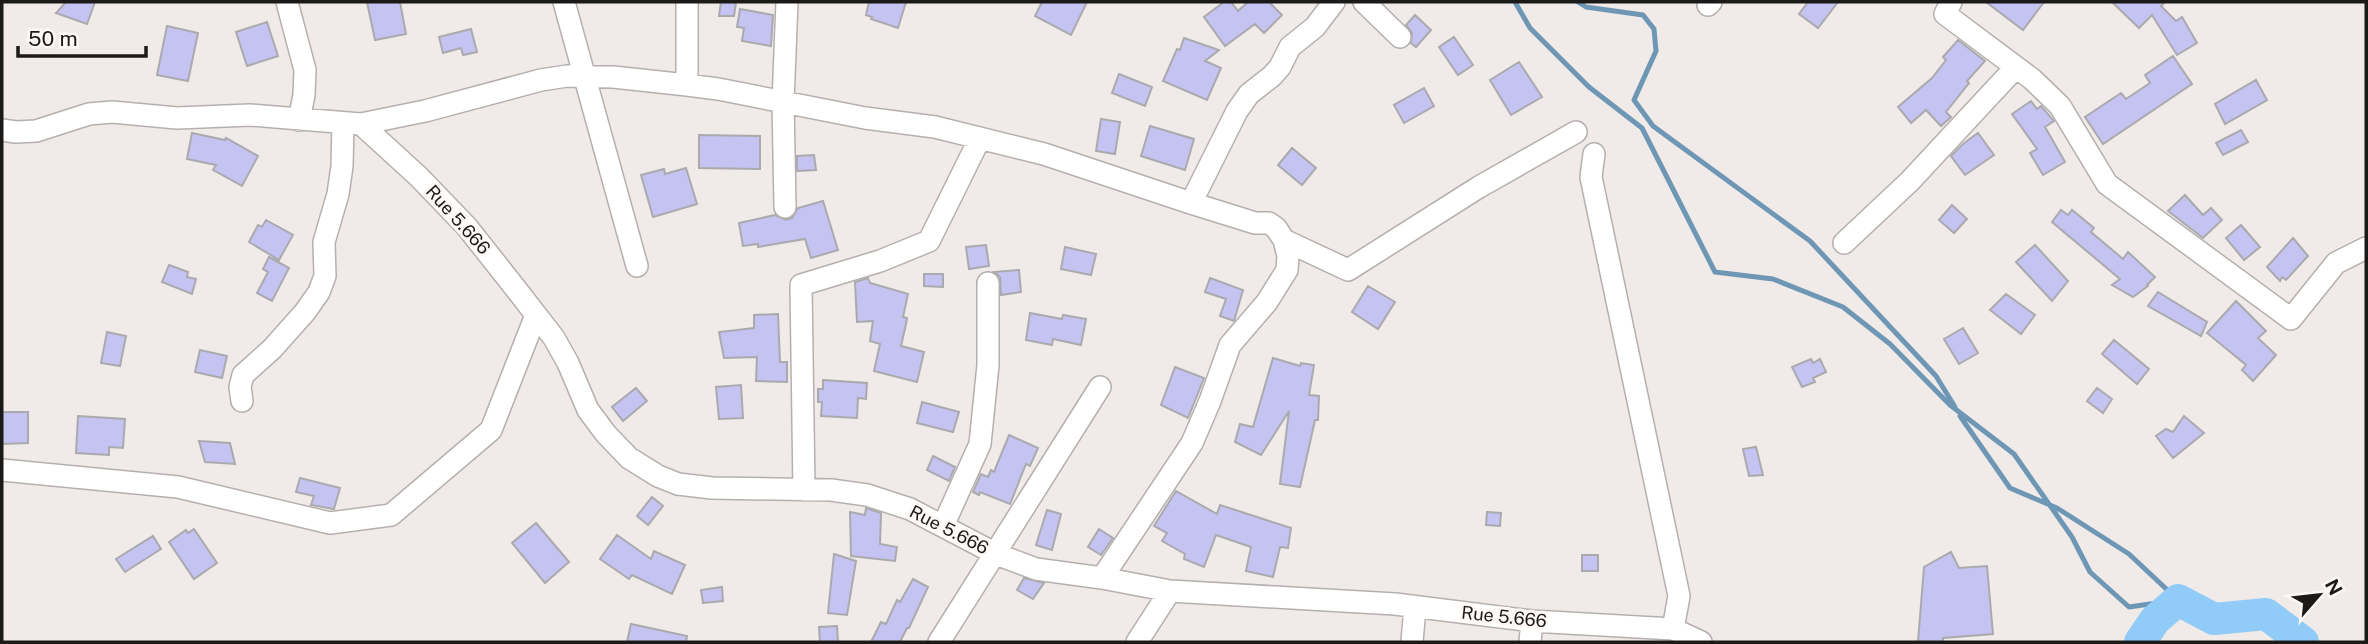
<svg xmlns="http://www.w3.org/2000/svg" width="2368" height="644" font-family="'Public Sans',sans-serif">
	<style>
		.lines { fill: none; stroke-linecap: round; stroke-linejoin: round }
		.stream { stroke: #6e97b5; stroke-width: 5 }
		.river { stroke: #91ccf8; stroke-width: 32 }
		.building { fill: #c5c3f2; stroke: #aaaaae; stroke-width: 2 }
		.street-casing { stroke: #b5b0ad; stroke-width: 24 }
		.street { stroke: #fff; stroke-width: 21 }
		.labels { text-anchor: middle; stroke-width: 6; stroke-linejoin: round; paint-order: stroke }
		.street-label { font-size: 18px; fill: #1b1a19; stroke: #fdf8f5 }
	</style>
	<rect width="100%" height="100%" fill="#f0eae8"/>
	<g class="lines">
		<path class="stream" d="M1515 2 1530 28 1589 87 1642 128 1715 272 1773 279 1843 307 1890 344 1950 405 2014 454 2072 537 2090 572 2129 607 2178 600
			M1578 2 1586 7 1643 15 1654 29 1656 51 1634 100 1653 126 1810 241 1936 376 1955 407
			M1960 416 2010 488 2057 508 2129 554 2178 600"/>
		<path class="river" d="M2140 642 2155 620 2178 600 2214 619 2266 614 2303 642"/>
	</g>
	<path class="building" d="M66 2H95L87 24 56 13Z
		M367 2H400L406 34 375 40Z
		M721 2H736L734 16H719Z
		M869 2H906L898 28 871 19 872 17 866 15Z
		M1042 2H1087L1071 35 1035 16Z
		M1224 2H1231L1238 11 1248 2H1269L1282 15 1264 33 1255 24 1225 46 1204 17Z
		M1808 2H1838L1818 28 1799 14Z
		M1986 2H2044L2023 30Z
		M2112 2H2165L2161 6 2176 21 2182 17 2197 43 2177 55 2152 15 2139 28Z
		M740 9 773 15 771 46 742 41 744 28 737 27Z
		M1415 15 1431 30 1416 47 1411 43 1412 33 1406 25Z
		M267 22 278 56 247 66 236 32Z
		M167 26 198 33 188 81 157 75Z
		M471 29 477 52 463 55 461 48 443 53 439 37Z
		M1454 37 1473 65 1458 75 1439 47Z
		M1184 38 1219 50 1205 61 1221 68 1207 100 1163 81 1177 49 1180 50Z
		M1958 40 1985 61 1967 81 1969 83 1946 112 1951 117 1941 126 1926 110 1911 123 1898 107 1932 78 1946 60 1943 57Z
		M2173 56 2192 84 2103 144 2085 117 2121 93 2126 99 2150 83 2145 75Z
		M1519 62 1542 97 1511 115 1490 80Z
		M1119 74 1152 87 1145 106 1112 93Z
		M2256 80 2267 100 2225 124 2215 104Z
		M1424 88 1434 106 1404 123 1394 105Z
		M2031 101 2037 109 2041 106 2054 121 2045 127 2065 162 2043 175 2030 153 2037 149 2012 114Z
		M1101 119 1120 122 1115 154 1096 151Z
		M1150 126 1194 139 1185 170 1141 156Z
		M2241 130 2248 142 2223 155 2216 143Z
		M192 133 225 140 226 138 258 156 242 186 213 170 216 165 187 159Z
		M1978 133 1994 155 1965 175 1951 156 1963 144Z
		M699 135 760 136V169L699 168Z
		M1292 148 1316 168 1302 185 1278 165Z
		M814 155 816 170 797 171V156Z
		M686 168 697 204 653 217 641 175 664 169 665 174Z
		M2185 195 2203 215 2211 208 2222 220 2203 238 2168 211Z
		M823 201 838 250 811 258 805 239 758 247V244L743 246 739 223 775 215 786 220 792 218 798 208Z
		M1952 205 1967 219 1954 233 1939 220Z
		M2061 210 2068 215 2072 210 2094 228 2091 232 2123 259 2128 252 2155 277 2147 285 2148 286 2133 297 2112 285 2120 279 2052 222Z
		M266 220 293 235 279 260 249 242 258 225 262 227Z
		M2241 225 2260 247 2244 260 2226 238Z
		M2293 238 2308 256 2286 280 2282 277 2280 281 2267 267Z
		M986 245 989 266 969 269 966 247Z
		M2035 245 2068 281 2052 301 2016 262Z
		M1065 247 1096 254 1091 275 1061 269Z
		M269 257 289 268 272 301 257 293 268 272 263 269Z
		M169 265 188 272 187 277 196 279 192 294 162 282Z
		M1019 270 1021 292 1001 295 1000 277 994 272Z
		M924 274H943V287L924 286Z
		M868 278 870 283 908 294 903 317 907 318 906 324 901 346 924 352 917 382 874 371 880 344 870 341 873 321 857 322 855 282Z
		M1210 278 1243 290 1234 321 1220 316 1226 299 1205 292Z
		M1368 286 1395 302 1378 329 1352 312Z
		M2158 292 2207 322 2201 336 2148 306Z
		M2006 294 2035 315 2021 334 1990 310Z
		M2236 301 2266 331 2258 338 2276 355 2253 381 2242 370 2246 365 2207 333Z
		M1030 313 1062 319 1063 315 1086 319 1081 345 1053 339 1052 345 1026 340Z
		M778 314 780 362H787V382L756 381 757 357 724 358 719 332 754 328V315Z
		M1963 328 1978 353 1959 364 1944 339Z
		M107 332 126 336 120 366 101 363Z
		M2114 340 2149 369 2137 384 2102 354Z
		M200 350 227 356 222 378 195 372Z
		M1273 358 1300 366 1301 363 1314 365 1309 395 1319 396 1318 420H1315L1300 487 1280 484 1289 411 1261 455 1235 442 1240 424 1253 427Z
		M1811 359 1813 363 1820 359 1826 372 1813 378 1815 382 1802 387 1792 367Z
		M1175 367 1204 378 1188 418 1161 405Z
		M823 380 867 383 866 399 858 398 857 418 821 416 822 402H818V389H823Z
		M741 385 743 418 719 419 716 387Z
		M636 388 647 401 623 421 612 407Z
		M2097 388 2112 399 2103 413 2087 401Z
		M922 402 959 412 953 432 917 423Z
		M2 412H28V443L2 444Z
		M78 416 125 419 123 448 109 447V455L76 453Z
		M2184 416 2204 433 2173 458 2156 436 2166 429 2173 432Z
		M1009 435 1038 448 1030 466 1026 464 1010 504 980 492 979 495 973 492 981 474 988 477 991 470 994 472Z
		M199 441 230 443 235 464 205 462Z
		M1756 447 1763 475 1749 476 1743 449Z
		M933 456 955 467 949 481 927 470Z
		M300 478 340 488 334 509 311 505 314 496 296 492Z
		M1176 491 1217 514 1220 505 1291 528 1288 548 1280 547 1273 577 1246 571 1251 547 1216 535 1204 567 1184 559 1185 554 1162 541 1167 533 1154 526Z
		M652 497 663 506 648 525 637 516Z
		M866 508 881 513 880 544 897 547 895 561 851 556 850 512 865 515Z
		M1047 510 1061 514 1052 550 1036 545Z
		M1487 512 1501 513 1500 526 1486 525Z
		M536 523 569 562 545 583 512 543Z
		M194 529 217 563 194 579 169 542 186 530 188 533Z
		M1099 529 1113 538 1101 555 1088 547Z
		M617 535 651 559 654 551 685 565 672 594 632 575 629 579 600 559Z
		M153 536 161 549 125 572 116 559Z
		M1951 552 1959 568 1987 566 1993 634 1943 638V642H1918L1924 567Z
		M834 554 856 561 847 615 828 613Z
		M1582 555H1598V571H1582Z
		M1024 578 1044 583 1033 599 1017 590Z
		M913 579 928 587 909 628H907L900 642H871L881 622 886 624 897 600 900 602Z
		M722 587 723 601 703 603 701 590Z
		M631 624 687 636 686 642H627Z
		M837 626 838 642H820L819 627Z"/>
	<g class="lines">
		<g class="street-casing">
			<path id="street" d="M287 2 305 70 304 95 299 120
				M564 2 637 266
				M687 2V85
				M1364 2 1400 37
				M1951 2 1945 14 2032 79 2060 106 2107 184 2291 319 2336 263 2366 248
				M1708 5 1711 2
				M361 124 425 111 541 80 567 76 613 77 687 85 718 89 865 118 935 127 1044 154 1191 203 1255 223H1269L1276 228 1284 240 1288 256 1287 270 1267 302 1230 345 1210 401 1192 443 1102 578
				M2 130 16 132 36 131 89 114 112 112 177 118 250 115 361 124 419 177 467 227 516 289 554 338 568 363 588 410 606 434 629 458 658 476 678 484 712 488 831 490 867 495 910 509 996 554 1036 569 1102 578 1170 591 1395 604 1532 621 1673 629 1701 642
				M1594 154 1591 177 1679 596 1673 629
				M1191 203 1237 111 1249 94 1272 76 1280 67 1290 47 1315 27 1334 2
				M785 207 783 102 787 2
				M1284 240 1348 270 1479 187 1576 132
				M1844 243 1910 181 2016 67
				M242 401 240 387 243 375 272 349 305 312 319 292 325 276 324 242 338 194 342 166 343 123
				M2 470 178 487 330 523 391 515 491 430 536 315
				M804 490 801 285 880 261 929 241 980 138
				M943 526 980 444 988 365V283
				M939 642 1100 387
				M1137 642 1170 591
				M1412 642 1415 607
				M1530 642 1532 621"/>
		</g>
		<use href="#street" class="street"/>
	</g>
	<g class="labels">
		<g class="street-label">
			<text transform="translate(458 220) rotate(48)" y="6">Rue 5.666</text>
			<text transform="translate(949 530) rotate(27)" y="6">Rue 5.666</text>
			<text transform="translate(1504 617) rotate(6)" y="6">Rue 5.666</text>
		</g>
	</g>
	<rect width="2368" height="644" fill="none" stroke="#1b1a19" stroke-width="7"/>
	<g transform="translate(2319 595) rotate(62)" stroke="#fdf8f5" stroke-width="5" paint-order="stroke">
	<path d="M0-5L12 26L0 18L-12 26Z" fill="#1b1a19"/>
	<text y="-10" font-size="19" font-weight="bold" text-anchor="middle" fill="#1b1a19">N</text>
	</g>
	<path d="M18 46v10h128v-10" fill="none" stroke="#1b1a19" stroke-width="3.5"/>
	<text x="28" y="46" font-size="21" fill="#1b1a19" stroke="#fdf8f5" stroke-width="5" paint-order="stroke">50 m</text>
</svg>
